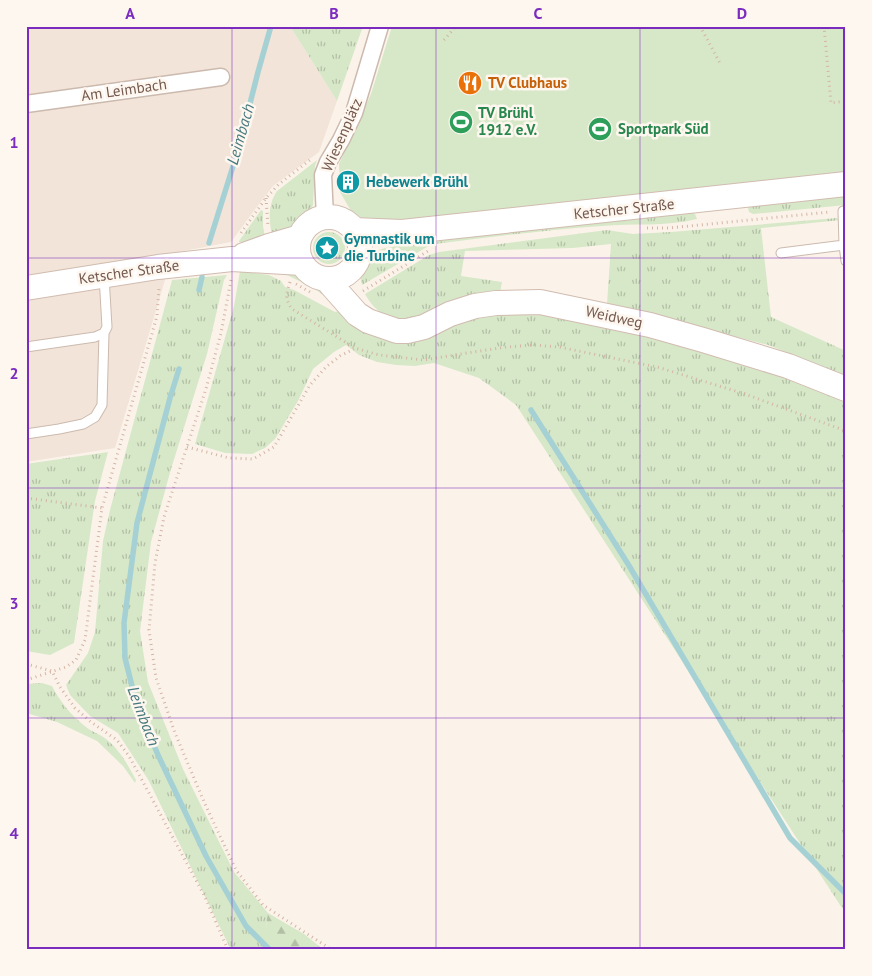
<svg xmlns="http://www.w3.org/2000/svg" width="872" height="976" font-family="'PT Sans',sans-serif">
	<style>
		.residential { fill: #f2e4d8 }
		.grass { fill: url(#grass-tufts) }
		.forest { fill: url(#forest-firs) }
		.garden { fill: #d7e8c8 }
		.lines { fill: none; stroke-linecap: round; stroke-linejoin: round }
		.stream { stroke: #a5d1d5; stroke-width: 5.5 }
		.lane-casing { stroke: #ccbaaf; stroke-width: 11 }
		.street-casing { stroke: #ccbaaf; stroke-width: 19 }
		.secondary-casing { stroke: #d1bcb0; stroke-width: 26 }
		.path { stroke: #d4b4a5; stroke-width: 3; stroke-dasharray: 1 4; stroke-linecap: butt }
		.lane { stroke: #fff; stroke-width: 9 }
		.street { stroke: #fff; stroke-width: 16 }
		.secondary { stroke: #fff; stroke-width: 24 }
		.grid { fill: none; stroke: #7b2cbf; stroke-width: 1; stroke-opacity: 0.55 }
		.labels { text-anchor: middle; stroke-width: 5; stroke-linejoin: round; paint-order: stroke }
		.food-label { font-size: 15px; font-weight: bold; fill: #c56008; stroke: #fef7ef; text-anchor: start }
		.street-label { font-size: 15px; fill: #74594e; stroke: #fef7ef }
		.leisure-label { font-size: 15px; font-weight: bold; fill: #27864d; stroke: #fef7ef; text-anchor: start }
		.culture-label { font-size: 15px; font-weight: bold; fill: #0d838f; stroke: #fef7ef; text-anchor: start }
		.water-label { font-size: 16px; font-style: italic; fill: #46797f; stroke: #fef7ef }
		.neatline { fill: none; stroke: #7b2cbf; stroke-width: 2 }
		.grid-label { font-size: 16px; text-anchor: middle; font-weight: bold; fill: #7b2cbf }
	</style>
	<defs>
		<pattern id="grass-tufts" width="24" height="20" patternUnits="userSpaceOnUse" patternTransform="scale(1.25)"><rect width="24" height="20" fill="#d7e8c8"/><path d="M3 7l-1-3M5 7V3M7 7l1-3M15 17l-1-3M17 17v-4M19 17l1-3" fill="none" stroke="#b3bfa5"/></pattern>
		<pattern id="forest-firs" width="22" height="20" patternUnits="userSpaceOnUse" patternTransform="scale(1.25)"><rect width="22" height="20" fill="#d7e8c8"/><path d="M5 1l3.5 6h-7zM16 11l3.5 6h-7z" fill="#b3bfa5"/></pattern>
	</defs>
	<rect width="100%" height="100%" fill="#fbf3e9"/>
	<path class="residential" d="M26 26H290L337 101 319 152 273 186 256 208 231 242 173 253 115 448 26 462Z"/>
	<path class="grass" d="M290 26H363L337 101Z
		M317 160 315 166 313 205 310 211 302 217 289 233 273 240C269 224 267 205 277 191Z
		M846 194V205L753 214 749 212 748 208 752 204Z
		M261 210 263 211V226L265 237 244 242H239V241Z
		M687 210 695 214 697 219C666 227 633 223 602 226 546 230 491 237 435 244L427 247 362 285C356 266 368 254 385 248L447 238Z
		M837 218 841 220 761 228 771 317 846 351V376L768 345 607 304 611 244 573 248 465 251 461 276 502 282 500 293 413 320C389 320 377 315 365 294L429 255 439 252 607 230 633 234 671 232Z
		M313 248a16 16 0 1 1 32 0a16 16 0 1 1-32 0Z
		M277 270 298 274 306 280 318 285 331 300 313 288Z
		M240 271 269 275 281 281 285 287 294 290 335 312 342 310 357 326 371 335 386 340 399 342 446 328 476 317 526 311 664 338 846 397V912L840 905 516 405 479 378 434 363 415 366 396 365 377 362 359 355 346 345 334 352 313 369 298 401 275 439 265 448 252 454 225 453 195 444 234 306Z
		M227 275 224 280 207 354 171 469 151 542 140 631 148 682 183 769 234 872 268 913 266 927 274 944 286 950H231L149 781 118 733 90 716 70 695 66 685 88 653 95 632 103 541 110 510 172 280Z
		M108 452 95 501 74 643 50 655 26 651V464Z
		M42 683 52 686C60 702 72 716 86 727 92 732 100 734 106 739 120 750 128 765 136 780L135 783 123 766 97 741 57 722 26 713V684Z"/>
	<path class="forest" d="M268 913 304 934 324 950C308 950 271 955 267 933 265 927 267 920 268 913Z"/>
	<path class="garden" d="M392 26H846V174L410 220 366 221 351 211 340 192 339 164 371 94Z"/>
	<g class="lines">
		<path class="stream" d="M209 243 239 147 258 72 271 26
			M199 290 202 277
			M179 369 170 398 137 523 124 623 125 658 136 702 158 755 206 856 246 926 270 950
			M531 410 628 564 790 838 846 894"/>
		<g class="lane-casing">
			<path id="lane" d="M843 211 844 245
				M781 253 844 245 846 261
				M26 347 95 337 104 333 107 327 104 276
				M26 434 59 429 83 424 95 417 102 405 104 333"/>
		</g>
		<g class="street-casing">
			<path id="street" d="M26 104 221 77
				M325 217 323 175 328 162 341 140 354 113 380 26"/>
		</g>
		<g class="secondary-casing">
			<path id="secondary" d="M298 248a31 31 0 1 1 62 0a31 31 0 1 1-62 0Z
				M354 230 402 232 846 184
				M244 255 269 246 300 237
				M326 279 357 314 368 321 397 331H407L424 327 450 314 475 306 496 303 540 302 650 325 703 340 788 366 846 389
				M26 288 158 267 232 259 302 263"/>
		</g>
		<path class="path" d="M700 26 721 65
			M824 26 831 103 846 101
			M444 40 456 26
			M266 198 268 227
			M647 228H669L830 212
			M241 233 266 198 279 184 310 160
			M231 280 221 333 206 389 164 517 155 563 149 630 156 678 175 733 205 804 236 870 263 905 332 950
			M290 282C287 293 284 298 292 309L355 348 379 355 424 360 473 352 507 347 533 345 559 347 657 367 742 393 846 431
			M296 284 310 292
			M363 291 428 251
			M187 447 229 458 253 459 274 447 310 385 326 367 340 356 354 349
			M26 498 102 508
			M26 664 52 671 60 687 75 708 91 722 117 740 129 756 205 897 228 950
			M26 680 66 667 76 660 85 640 102 508 157 316 159 288"/>
		<use href="#lane" class="lane"/>
		<use href="#street" class="street"/>
		<use href="#secondary" class="secondary"/>
	</g>
	<path class="grid" d="M232 26V950M436 26V950M640 26V950M26 258H846M26 488H846M26 718H846"/>
	<defs>
		<g id="restaurant-disc" transform="scale(1.25)"><circle r="9.5" fill="#e8710a" stroke="#fef7ef"/><path d="M-5-6h1v4h1v-4h1v4h1v-4h1v5L-1.5 .5V6h-2V.5L-5-1ZM5-6V6H3V1.5H1.5Q1.5-4 5-6Z" fill="#fff"/></g>
		<g id="stadium-disc" transform="scale(1.25)"><circle r="9.5" fill="#2e9e5b" stroke="#fef7ef"/><path d="M0-5a6.5 5 0 1 0 0 10a6.5 5 0 1 0 0-10ZM-3.5-1.8h7v3.6h-7Z" fill="#fff"/></g>
		<g id="building-disc" transform="scale(1.25)"><circle r="9.5" fill="#0f9aa8" stroke="#fef7ef"/><path d="M-4-6H4V6H1V3H-1V6H-4ZM-2.5-4.3h1.7v1.8h-1.7ZM.8-4.3h1.7v1.8H.8ZM-2.5-1h1.7V.8h-1.7ZM.8-1h1.7V.8H.8Z" fill="#fff"/></g>
		<g id="sight-disc" transform="scale(1.25)"><circle r="9.5" fill="#0f9aa8" stroke="#fef7ef"/><path d="M0-6L1.8-2.2L6-1.7L2.9 1.2L3.7 5.4L0 3.3L-3.7 5.4L-2.9 1.2L-6-1.7L-1.8-2.2Z" fill="#fff"/></g>
	</defs>
	<g fill-rule="evenodd">
		<use href="#restaurant-disc" x="470" y="83"/>
		<use href="#stadium-disc" x="461" y="122"/>
		<use href="#stadium-disc" x="600" y="129"/>
		<use href="#building-disc" x="348" y="182"/>
		<use href="#sight-disc" x="327" y="248"/>
	</g>
	<g class="labels">
		<g class="food-label">
			<text x="488" y="88">TV Clubhaus</text>
		</g>
		<g class="street-label">
			<text transform="translate(124 90) rotate(-8)" y="5">Am Leimbach</text>
			<text transform="translate(342 135) rotate(-66)" y="5">Wiesenplätz</text>
			<text transform="translate(624 209) rotate(-6)" y="5">Ketscher Straße</text>
			<text transform="translate(129 272) rotate(-8)" y="5">Ketscher Straße</text>
			<text transform="translate(614 317) rotate(12)" y="5">Weidweg</text>
		</g>
		<g class="leisure-label">
			<text x="478" y="118">TV Brühl<tspan x="478" dy="17">1912 e.V.</tspan></text>
			<text x="618" y="134">Sportpark Süd</text>
		</g>
		<g class="culture-label">
			<text x="366" y="187">Hebewerk Brühl</text>
			<text x="344" y="244">Gymnastik um<tspan x="344" dy="17">die Turbine</tspan></text>
		</g>
		<g class="water-label">
			<text transform="translate(240 134) rotate(-74)" y="6">Leimbach</text>
			<text transform="translate(144 716) rotate(69)" y="6">Leimbach</text>
		</g>
	</g>
	<rect width="872" height="976" fill="none" stroke="#fef7ef" stroke-width="55"/>
	<rect x="28" y="28" width="816" height="920" class="neatline"/>
	<g class="grid-label">
		<text x="130" y="19">A</text>
		<text x="334" y="19">B</text>
		<text x="538" y="19">C</text>
		<text x="742" y="19">D</text>
		<text x="14" y="148">1</text>
		<text x="14" y="379">2</text>
		<text x="14" y="609">3</text>
		<text x="14" y="839">4</text>
	</g>
</svg>
